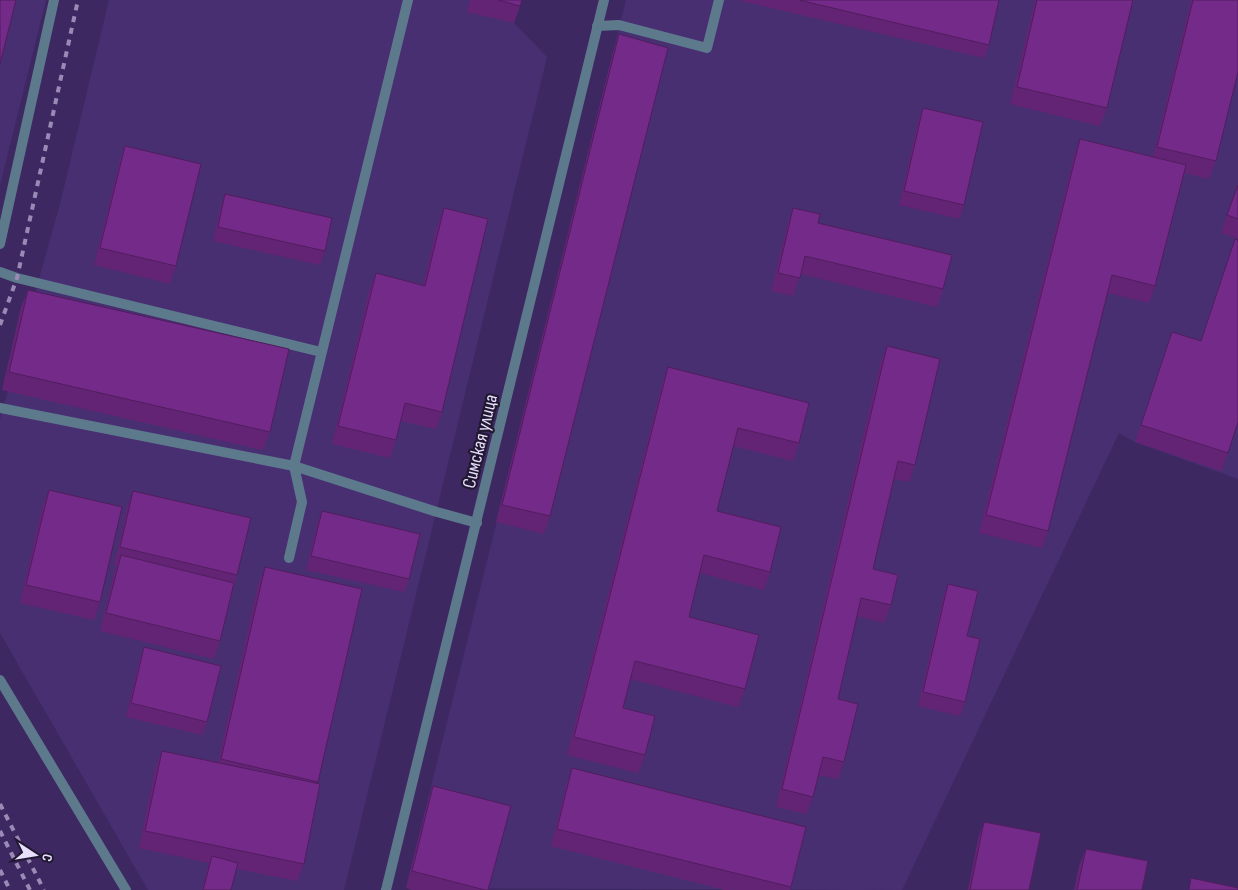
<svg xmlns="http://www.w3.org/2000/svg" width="1238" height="890" font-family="'Sofia Sans Condensed',sans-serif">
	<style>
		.built { fill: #482f71 }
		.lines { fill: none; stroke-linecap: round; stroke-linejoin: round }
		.lane { stroke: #5d7a8d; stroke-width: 10 }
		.street { stroke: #5d7a8d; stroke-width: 10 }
		.rail { stroke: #998bb5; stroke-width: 4; stroke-dasharray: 6 6; stroke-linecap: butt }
		.wall { fill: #642475 }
		.building { fill: #742a88; stroke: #511d5f }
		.labels { text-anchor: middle; stroke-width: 4.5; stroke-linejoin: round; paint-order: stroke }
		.street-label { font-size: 19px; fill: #e7dffc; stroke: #211832 }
	</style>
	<rect width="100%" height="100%" fill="#3e2862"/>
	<path class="built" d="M0 0H46L0 185Z
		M109 0H520L514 23 547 57 344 890H148L0 633V419L60 204Z
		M626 0H1238V479L1135 442 1119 433 902 890 406 888Z"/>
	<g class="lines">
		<path class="lane" d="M597 26 619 25 707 48 719 0
			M0 244 54 0
			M0 272 17 278 321 352
			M0 408 294 466 437 512 477 523
			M289 558 302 502 294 466 408 0
			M0 680 126 890"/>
		<path class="street" d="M386 890 604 0"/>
		<path class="rail" d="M0 325 17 278 78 0
			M0 804 44 890
			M0 831 30 890
			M0 870 10 890"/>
	</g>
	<path class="wall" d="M470 0H522L514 23 467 12Z
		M737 0H999L989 45 984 58Z
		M1035 0H1133L1107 108 1100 126 1010 104Z
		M1191 0H1238L1216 161 1209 179 1184 173 1155 286 1149 303 1108 293 1048 531 1042 548 979 533 1074 156 1080 139 1153 157Z
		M619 34 550 516 544 534 496 522 613 52Z
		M923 108 964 205 959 219 899 205 918 121Z
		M125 146 176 266 170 284 94 265 119 164Z
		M1238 185V239L1221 233Z
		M225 194 325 251 320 265 213 241 220 208Z
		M444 208 442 412 436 429 401 421 396 440 390 458 332 444 369 291 376 273 423 285 437 226Z
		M793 208 818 223 943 289 937 307 801 274 793 296 771 291 787 226Z
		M1235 239 1228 453 1221 471 1135 442 1172 332 1201 341Z
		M28 290 270 432 263 450 2 390 21 307Z
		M887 346 915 465 909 482 894 479 873 569 891 605 884 623 857 616 838 699 844 762 838 779 818 775 813 797 806 814 776 807 880 364Z
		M668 367 799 443 793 461 733 446 717 511 770 572 764 590 700 573 689 617 745 689 738 707 630 679 623 708 645 755 638 773 567 755 662 384Z
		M49 490 100 602 94 620 20 603 42 507Z
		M133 491 237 575 234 585 220 641 214 659 100 631 114 573 117 566 114 565 127 508Z
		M322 511 409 579 404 592 306 570 317 524Z
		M265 567 362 589 318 783 304 864 297 881 237 869 231 890H202L209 863 139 848 155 769 162 751 218 762 258 585Z
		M948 584 967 636 965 702 960 716 918 706 943 597Z
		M144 647 207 722 202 735 126 717 139 661Z
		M572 768 791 887 790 890H725L551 846 566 786Z
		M433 786 488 890H412L406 888 427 804Z
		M984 822 1029 890H968L978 839Z
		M1086 849 1142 890H1074L1079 866Z"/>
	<path class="building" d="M0 0H16L0 64Z
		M498 0H522L520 6Z
		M799 0H999L989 45Z
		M1037 0H1133L1107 108 1017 87Z
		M1193 0H1238V72L1216 161 1157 147Z
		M619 34 668 48 550 516 502 505Z
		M923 108 983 122 964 205 904 191Z
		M1080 139 1186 165 1155 286 1112 275 1048 531 986 515Z
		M125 146 201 164 176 266 100 248Z
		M1238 185V219L1227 215Z
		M225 194 332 218 325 251 218 227Z
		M444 208 488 219 442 412 405 403 396 440 338 426 376 273 425 286Z
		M793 208 820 214 818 223 952 255 943 289 805 256 800 278 778 273Z
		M1235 239 1238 240V422L1228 453 1141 425 1172 332 1201 341Z
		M28 290 289 349 270 432 9 372Z
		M887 346 940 359 915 465 898 461 873 569 898 575 891 605 861 598 838 699 858 704 844 762 823 757 813 797 782 789Z
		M668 367 809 403 799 443 738 428 717 511 781 527 770 572 704 555 689 617 759 635 745 689 635 661 623 708 655 716 645 755 574 737Z
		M49 490 122 507 100 602 26 585Z
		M133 491 251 518 237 575 120 547Z
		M322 511 420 534 409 579 311 556Z
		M121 555 234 583 220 641 106 613Z
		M265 567 362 589 318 782 221 759Z
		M948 584 978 591 967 636 980 639 965 702 923 692Z
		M144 647 221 666 207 722 131 703Z
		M162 751 320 784 304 864 145 831Z
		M572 768 806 827 791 887 557 829Z
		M433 786 511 806 488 890H485L412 871Z
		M984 822 1041 833 1029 890H970Z
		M1086 849 1148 861 1142 890H1077Z
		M212 856 238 863 231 890H203Z
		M1191 878 1238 888V890H1189Z"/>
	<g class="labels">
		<g class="street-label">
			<text transform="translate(479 441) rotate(-76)" y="7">Симская улица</text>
		</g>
	</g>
	<g transform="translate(35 855) rotate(102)" stroke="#211832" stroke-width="4" paint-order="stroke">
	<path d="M0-4L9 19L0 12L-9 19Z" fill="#e7dffc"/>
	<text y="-8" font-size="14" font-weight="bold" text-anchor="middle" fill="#e7dffc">С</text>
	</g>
</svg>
